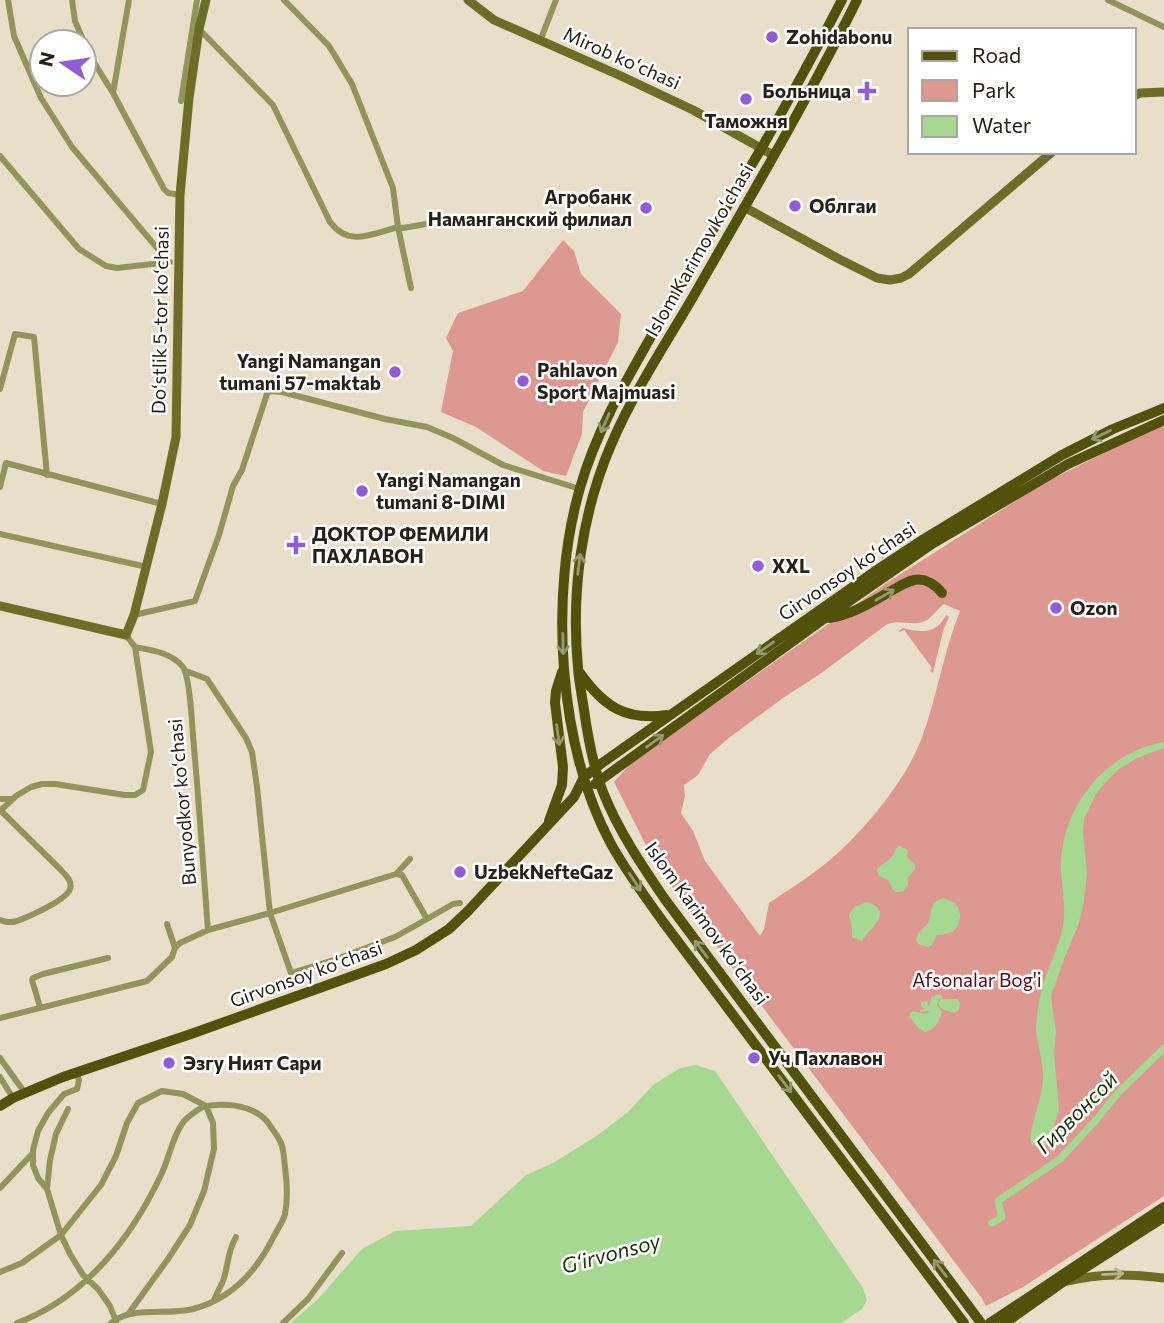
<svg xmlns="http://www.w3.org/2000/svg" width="1164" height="1323" font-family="Commissioner,sans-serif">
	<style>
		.green { fill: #dc9891; fill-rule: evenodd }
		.water { fill: #a7d892 }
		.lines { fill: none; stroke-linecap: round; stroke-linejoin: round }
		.canal { stroke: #a7d892; stroke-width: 7 }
		.street { stroke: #93935c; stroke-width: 6 }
		.secondary { stroke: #6d6d27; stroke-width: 9 }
		.primary { stroke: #52510c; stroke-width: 10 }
		.oneway { stroke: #97976d }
		.oneway2 { stroke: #b6b693 }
		.poi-dot { fill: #935cd4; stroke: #fff; stroke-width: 2.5 }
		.labels { text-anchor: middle; stroke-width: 5; stroke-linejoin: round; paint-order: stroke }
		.poi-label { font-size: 19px; font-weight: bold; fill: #26221a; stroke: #fff; text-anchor: start }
		.street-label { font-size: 19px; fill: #26221a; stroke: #fff }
		.park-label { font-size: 19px; fill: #590a0d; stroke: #fff }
		.water-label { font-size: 21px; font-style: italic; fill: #173504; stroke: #fff }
	</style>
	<rect width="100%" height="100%" fill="#e9deca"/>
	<path class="green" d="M563 240 574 251 581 274 621 314 618 342 583 412 582 434 566 476 543 471 476 427 441 412 453 351 446 338 458 313 523 291Z
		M1164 423V1196L1023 1287 986 1306 981 1297 657 867 614 782 631 763 888 582 1044 483ZM944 604 960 611C943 653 937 698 921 740 906 780 863 832 831 859 811 876 790 889 769 903L764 929 760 936 705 861 693 831 681 813 685 796 684 785 698 775 710 754 730 737 783 698 820 674 886 625C900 618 914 628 927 620 933 616 937 609 944 604Z
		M946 615 949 617 943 631 933 673 930 671 932 668 904 630 900 632 899 631 903 628C921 633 937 634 946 615Z"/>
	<path class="water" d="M1164 742V748L1137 758 1119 769 1105 783 1096 794 1084 819 1083 832 1087 873 1084 902 1078 926 1064 959 1051 996 1056 1032 1054 1053 1059 1110 1048 1143 1044 1147 1039 1148 1032 1144 1030 1138C1033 1117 1043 1097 1043 1075 1043 1060 1037 1044 1036 1028 1036 1019 1038 1010 1039 1002 1043 975 1058 952 1063 926 1067 904 1060 883 1061 862 1064 804 1106 752 1164 742Z
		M899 846 908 850 907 857 915 865V869L908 877V885L904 891 896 892 892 889 889 880C882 877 877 877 877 869 880 866 890 859 892 857 895 853 894 849 899 846Z
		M943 898C947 900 950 900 954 903 964 911 961 929 949 933 947 934 940 935 937 935L932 945 928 947 918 944 916 940C919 928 925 930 929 921 933 910 928 903 943 898Z
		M867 902C896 912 869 928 862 941L852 937V928L849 915 854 907Z
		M936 995H942V999H957L960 1003 959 1010 954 1013 940 1008 938 1003 941 999H939L937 1005 942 1012C940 1020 934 1031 925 1032L918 1028 910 1017V1013L914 1011 923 1014 929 1013 931 1011 920 1012V1010L925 1009 921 1006V1002L927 1001 929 1008 931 998Z
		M696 1065 715 1071 863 1288 867 1300 862 1309 841 1323H291L318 1299 362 1249 395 1231 471 1226 526 1175 553 1163 598 1135 628 1112 653 1085 680 1068Z"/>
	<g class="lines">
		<path class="canal" d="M992 1223 1002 1217 998 1201 1060 1159 1097 1119 1117 1094 1164 1048"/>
		<path class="street" d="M8 0 14 36 41 98 72 147 168 261
			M72 0 75 21 90 56 113 93 164 189 168 193 180 195
			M284 0 329 46 352 84 393 188 398 227 411 288
			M1108 0 1164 27
			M199 29 273 105 330 222C348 247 372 234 398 227L403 228 449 220H456L459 223 482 217
			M540 41 556 0
			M113 93 129 0
			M181 101 197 0
			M0 156 79 249 106 266 117 268 170 262
			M0 389 15 334 34 337 47 475
			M0 487 6 463 162 504
			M0 534 147 567
			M134 615 195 601 219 535 233 486 242 470 267 394 270 391 282 392 385 419 427 427 453 438 503 465 580 489
			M126 635 135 647C152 650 172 653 183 667 190 677 192 722 193 736 199 801 203 865 208 930
			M186 671 207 679 246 738 252 752 257 787 270 913 396 874 402 875 427 919 453 904 460 903
			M0 799H11
			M0 811 16 796 31 787 42 784H55L125 795H135L143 790 151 752 135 647
			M396 874 410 859
			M0 920C6 922 10 923 17 921 28 917 67 900 70 889 73 881 65 875 61 870L0 810
			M167 924 175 948
			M40 1007 32 980 33 978 43 974 108 958
			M0 1018 147 981 172 957 175 948 180 943 208 930 270 913 291 973 337 959 395 937 427 919
			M0 1058 25 1093
			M76 1072 79 1080 77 1089 64 1094 48 1113 38 1131 33 1150V1165L38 1178 47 1189 61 1235 70 1254 83 1275 98 1289 110 1306 116 1321
			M0 1077 13 1098
			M0 1188 33 1153
			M47 1189 50 1160 56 1134 68 1109
			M0 1272 22 1263 61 1235 101 1185 116 1156 127 1123 138 1103 162 1091 183 1094 206 1106 213 1123 214 1149 204 1191 190 1225 168 1259 129 1313
			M214 1300C217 1292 222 1285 224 1278 229 1262 227 1253 236 1237
			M17 1323C84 1298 131 1239 161 1175 169 1159 174 1130 187 1118 192 1114 200 1108 205 1106 207 1106 214 1105 216 1105 236 1104 260 1108 271 1127 275 1133 280 1139 282 1146 284 1152 284 1160 285 1167 287 1182 288 1199 285 1214 283 1222 277 1230 273 1238 256 1272 231 1299 193 1309 165 1316 134 1305 111 1323
			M283 1323 308 1299 342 1253"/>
		<path class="secondary" d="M468 0 494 20 621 76 693 110 773 155
			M1134 96 1140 93 1164 92
			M744 207 839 259 877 278 890 280 901 278 909 274 1052 152
			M0 606 126 635 134 615 162 504 176 437 180 195 189 98 199 29 206 0
			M1068 1281C1101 1273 1131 1274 1164 1278"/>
		<path class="primary" d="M842 0C816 50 789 100 761 149 731 200 700 251 670 303 637 363 599 421 580 488 549 595 558 745 611 844 626 871 645 897 664 923L964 1323
			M857 0C807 101 749 199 693 297 665 345 633 393 611 445 581 515 571 593 578 668 579 682 582 696 584 710 588 738 593 766 603 792 618 830 641 864 664 898L981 1323
			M829 618C851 615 870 603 889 592 897 588 905 582 914 580 925 578 935 584 942 593
			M580 673C604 707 626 721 667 715
			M595 784 825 618 932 544 1068 464 1164 420
			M549 821 562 785 563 767 555 703 556 691 562 672
			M0 1106 13 1098 63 1077 191 1034 325 986 386 964 416 950 449 929 468 911 574 797 584 777 602 763 874 572 924 539 1062 455 1113 429 1164 408
			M990 1323 1164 1207
			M1005 1323 1063 1282 1164 1217"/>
	</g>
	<defs><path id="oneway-shaft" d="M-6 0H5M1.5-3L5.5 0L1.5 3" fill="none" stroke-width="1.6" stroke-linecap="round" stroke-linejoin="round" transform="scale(1.75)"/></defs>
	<g class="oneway">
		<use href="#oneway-shaft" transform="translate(605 423) rotate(114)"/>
		<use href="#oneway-shaft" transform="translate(1101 435) rotate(154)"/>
		<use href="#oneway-shaft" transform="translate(579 564) rotate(-83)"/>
		<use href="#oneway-shaft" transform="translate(885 595) rotate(-30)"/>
		<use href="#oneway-shaft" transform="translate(563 644) rotate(89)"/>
		<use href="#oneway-shaft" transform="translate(765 648) rotate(145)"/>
		<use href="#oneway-shaft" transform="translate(558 735) rotate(82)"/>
		<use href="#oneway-shaft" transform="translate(655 741) rotate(-36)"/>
		<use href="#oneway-shaft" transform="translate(635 882) rotate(57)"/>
		<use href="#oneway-shaft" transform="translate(701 949) rotate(-127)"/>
		<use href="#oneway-shaft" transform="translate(785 1084) rotate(53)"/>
		<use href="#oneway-shaft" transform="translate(940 1268) rotate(-127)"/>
	</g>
	<use class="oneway2" href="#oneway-shaft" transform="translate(1113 1274) rotate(-3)"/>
	<g class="poi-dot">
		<circle cx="772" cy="37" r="7"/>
		<path d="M863.5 80.5h7v7h7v7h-7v7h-7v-7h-7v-7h7z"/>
		<circle cx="746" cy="99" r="7"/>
		<circle cx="795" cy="206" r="7"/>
		<circle cx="646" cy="208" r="7"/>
		<circle cx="395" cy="372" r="7"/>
		<circle cx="523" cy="381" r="7"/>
		<circle cx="362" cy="491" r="7"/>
		<path d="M292.5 534.5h7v7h7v7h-7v7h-7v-7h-7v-7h7z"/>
		<circle cx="758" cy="566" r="7"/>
		<circle cx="1056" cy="608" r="7"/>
		<circle cx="460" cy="872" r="7"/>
		<circle cx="754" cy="1058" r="7"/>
		<circle cx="169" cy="1063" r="7"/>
	</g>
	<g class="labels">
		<g class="poi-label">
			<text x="786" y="44">Zohidabonu</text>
			<text x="851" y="98" text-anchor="end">Больница</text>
			<text x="746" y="128" text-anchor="middle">Таможня</text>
			<text x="632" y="204" text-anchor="end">Агробанк<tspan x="632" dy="22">Наманганский филиал</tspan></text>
			<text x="809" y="213">Облгаи</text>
			<text x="381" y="368" text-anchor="end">Yangi Namangan<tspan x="381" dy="22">tumani 57-maktab</tspan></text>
			<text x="537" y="377">Pahlavon<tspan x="537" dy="22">Sport Majmuasi</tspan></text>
			<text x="376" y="487">Yangi Namangan<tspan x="376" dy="22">tumani 8-DIMI</tspan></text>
			<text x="312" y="541">ДОКТОР ФЕМИЛИ<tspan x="312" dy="22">ПАХЛАВОН</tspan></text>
			<text x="772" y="573">XXL</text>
			<text x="1070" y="615">Ozon</text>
			<text x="474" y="879">UzbekNefteGaz</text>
			<text x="768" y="1065">Уч Пахлавон</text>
			<text x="183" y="1070">Эзгу Ният Сари</text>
		</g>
		<g class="street-label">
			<text transform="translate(622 58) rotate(24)" y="7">Mirob koʻchasi</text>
			<text transform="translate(699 250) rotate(-60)" y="7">Islom Karimov koʻchasi</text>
			<text transform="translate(160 320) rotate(-89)" y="7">Doʻstlik 5-tor koʻchasi</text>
			<text transform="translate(847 571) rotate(-34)" y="7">Girvonsoy koʻchasi</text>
			<text transform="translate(182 802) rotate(-95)" y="7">Bunyodkor koʻchasi</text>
			<text transform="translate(707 923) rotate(54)" y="7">Islom Karimov koʻchasi</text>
			<text transform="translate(306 974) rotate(-20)" y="7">Girvonsoy koʻchasi</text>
		</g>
		<g class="park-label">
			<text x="977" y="987">Afsonalar Bog'i</text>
		</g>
		<g class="water-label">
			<text transform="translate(1077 1113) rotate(-45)" y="7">Гирвонсой</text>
			<text transform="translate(611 1254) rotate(-15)" y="7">G‘irvonsoy</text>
		</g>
	</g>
	<rect x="908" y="28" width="228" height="126" fill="#ffffff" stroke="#a8a7a3" stroke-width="2"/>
	<rect x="922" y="51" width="35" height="10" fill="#52510c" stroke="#a8a7a3" stroke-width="2"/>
	<text x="972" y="63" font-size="21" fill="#26221a">Road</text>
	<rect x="922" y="80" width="35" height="21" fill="#dc9891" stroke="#a8a7a3" stroke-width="2"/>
	<text x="972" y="98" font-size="21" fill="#26221a">Park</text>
	<rect x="922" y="116" width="35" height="21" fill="#a7d892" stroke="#a8a7a3" stroke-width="2"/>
	<text x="972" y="133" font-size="21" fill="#26221a">Water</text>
	<g transform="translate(63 63) rotate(283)"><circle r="33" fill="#ffffff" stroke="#a8a7a3" stroke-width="2"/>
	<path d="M0-5L12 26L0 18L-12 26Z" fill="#935cd4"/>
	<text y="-10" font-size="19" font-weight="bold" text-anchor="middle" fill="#26221a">N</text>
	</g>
</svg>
